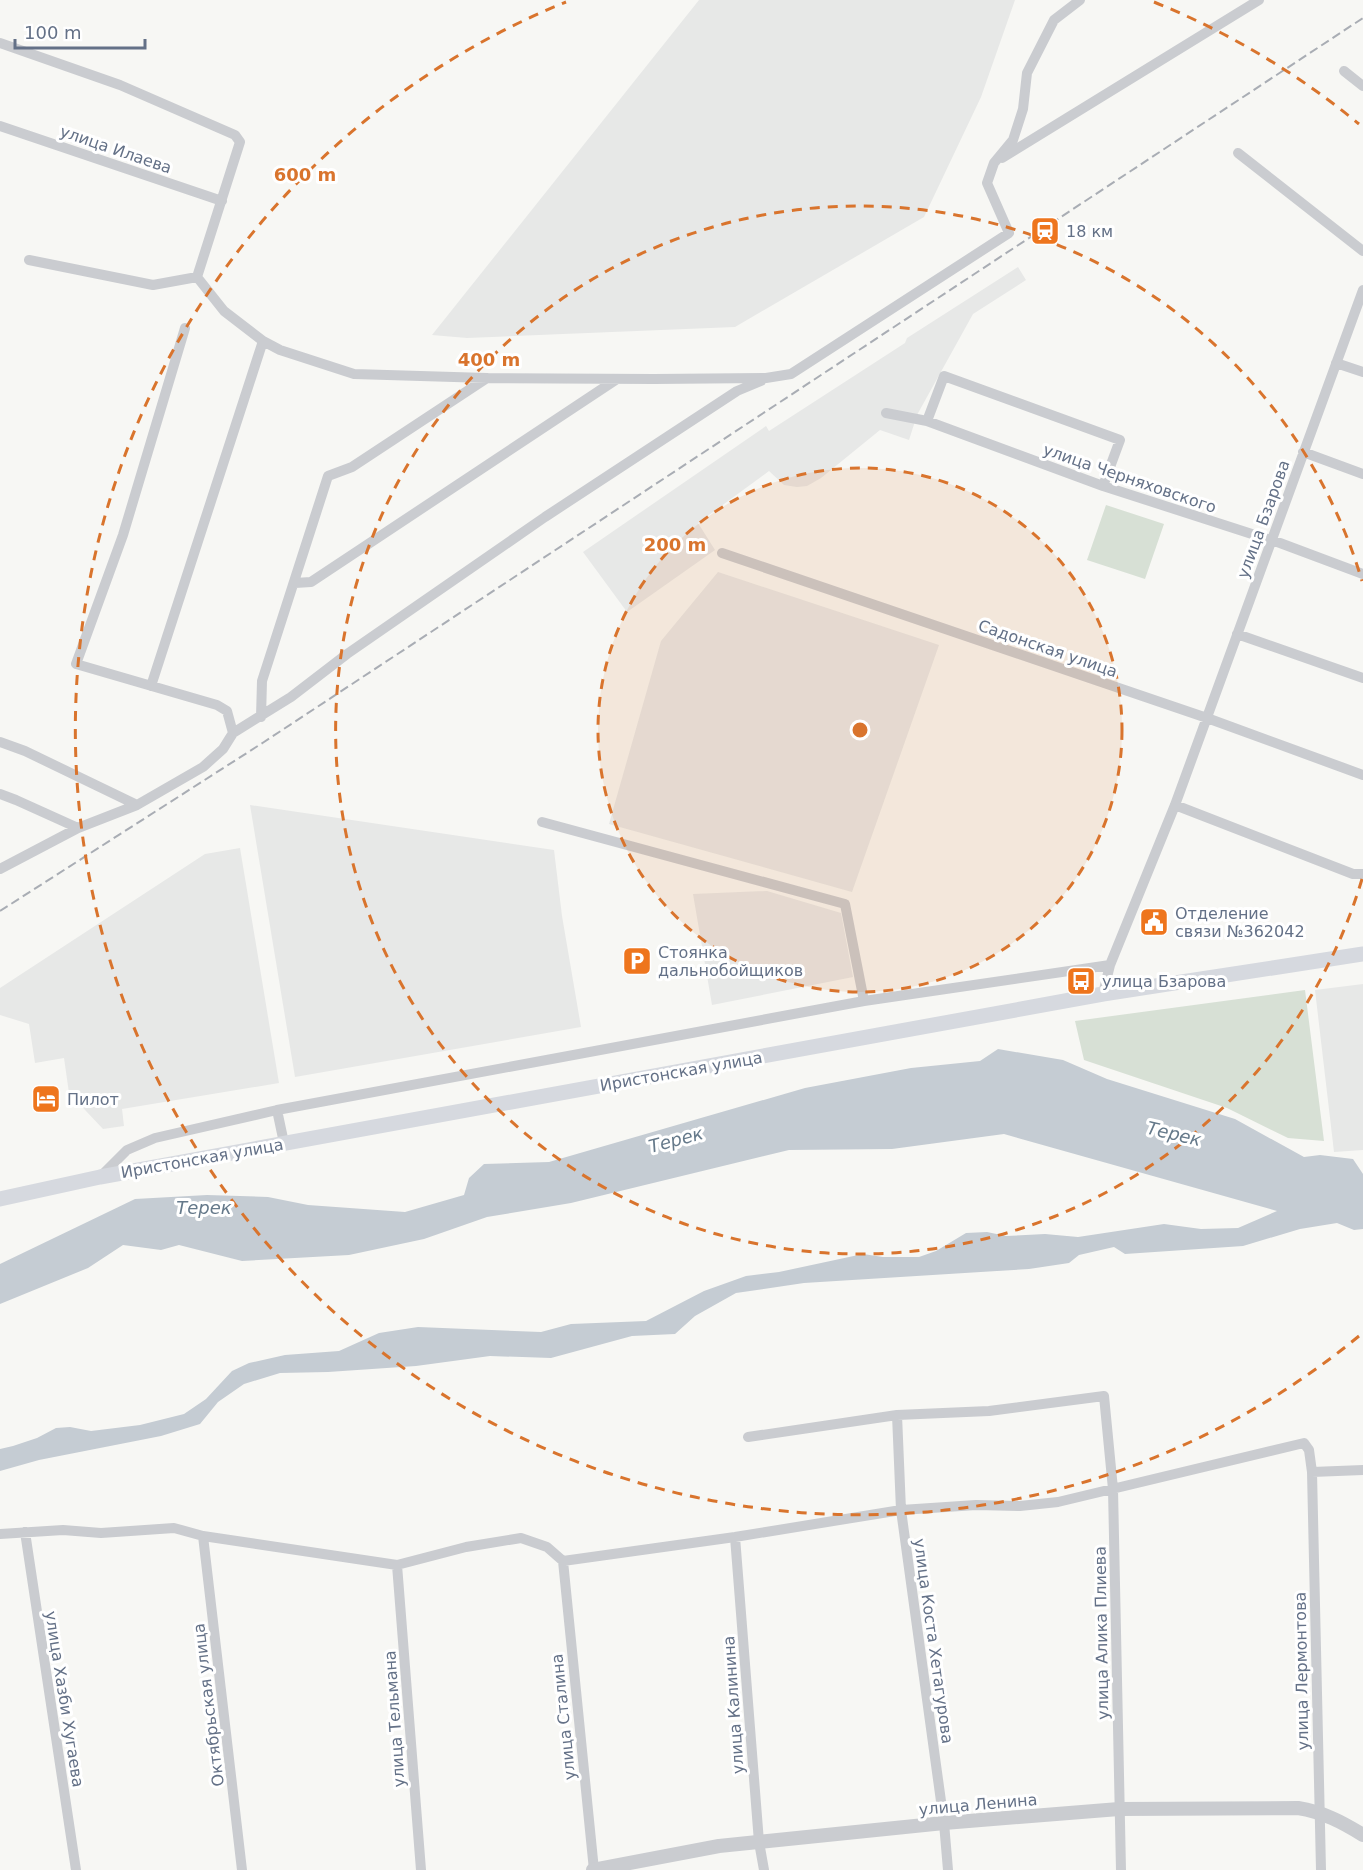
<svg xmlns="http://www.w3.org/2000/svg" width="1363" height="1870" font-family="'DejaVu Sans',sans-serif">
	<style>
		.built { fill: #e7e8e7 }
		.green { fill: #d7e0d5 }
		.water { fill: #c5ccd3 }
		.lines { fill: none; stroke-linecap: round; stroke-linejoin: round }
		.minor { stroke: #caccd0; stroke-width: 10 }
		.tertiary { stroke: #caccd0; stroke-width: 14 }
		.secondary { stroke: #d6d9df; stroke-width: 15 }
		.rail { stroke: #a9adb4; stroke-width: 2; stroke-dasharray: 9 4.5; stroke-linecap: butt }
		.ring { fill: none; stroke: #d9742d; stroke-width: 3; stroke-dasharray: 10 8 }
		.labels { text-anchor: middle; stroke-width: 6; stroke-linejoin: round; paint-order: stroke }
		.street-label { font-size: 16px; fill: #647187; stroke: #fff }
		.poi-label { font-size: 16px; fill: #647187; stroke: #fff; text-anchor: start }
		.water-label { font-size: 18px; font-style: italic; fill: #65798a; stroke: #fff }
		.centre { fill: #d9742d; stroke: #fff; stroke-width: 3 }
		.ring-label { font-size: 18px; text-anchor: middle; font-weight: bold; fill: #d9742d; stroke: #fff; stroke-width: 6; stroke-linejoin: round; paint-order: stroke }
	</style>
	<rect width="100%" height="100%" fill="#f7f7f4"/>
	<path class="built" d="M699 0H1015L981 97 924 217 735 327 467 338 432 335Z
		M1018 267 1026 280 973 314 917 415 909 440 880 430 821 478 807 486 797 487 784 485 769 471 698 523 715 550 627 612 583 552 766 426 769 431 905 343 907 338Z
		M718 572 939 645 852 892 609 824 661 641Z
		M250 805 554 850 562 916 581 1027 295 1077Z
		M240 848 279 1083 122 1109 124 1126 103 1129 69 1093 64 1058 35 1063 29 1024 0 1015V988L205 854Z
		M767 891 841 913 853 977 712 1005 693 894Z
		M1363 984V1150L1334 1152 1315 990Z"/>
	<path class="green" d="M1106 505 1164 524 1145 579 1087 560Z
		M1305 990 1324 1141 1288 1138 1227 1108 1084 1060 1075 1021Z"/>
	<path class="water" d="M998 1049 1063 1060 1107 1079 1235 1119 1304 1157 1320 1155 1353 1159 1363 1174V1229L1354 1230 1337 1223 1300 1229 1243 1246 1125 1254 1114 1247 1079 1255 1069 1263 1029 1269 804 1283 736 1293 695 1316 675 1334 632 1336 551 1358 490 1356 416 1366 328 1372 280 1373 244 1384 218 1402 200 1424 161 1436 39 1460 0 1471V1449L13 1446 37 1438 56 1428 70 1427 91 1431 140 1425 184 1414 206 1399 232 1371 249 1363 285 1355 339 1351 379 1333 418 1327 541 1332 571 1324 646 1321 704 1291 746 1276 779 1272 863 1254 883 1257H919L936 1251 966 1233 987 1232 1006 1236 1045 1234 1078 1237 1164 1224 1201 1229 1238 1228 1277 1211 1004 1134 892 1149 789 1150 571 1203 487 1217 424 1239 349 1255 242 1261 179 1245 161 1250 123 1245 88 1268 0 1304V1264L135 1199 207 1195 268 1197 308 1205 405 1212 464 1195 469 1178 484 1164 549 1162 805 1088 911 1068 980 1061Z"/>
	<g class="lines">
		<path class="minor" d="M0 43 120 85 235 135 240 142 197 277 224 311 263 341 280 350 354 374 487 378 654 379 766 378 791 374 1009 233 987 183 994 163 1013 140 1023 109 1027 73 1054 20 1080 0
			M1344 71 1363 86
			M0 126 222 201
			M1238 153 1363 251
			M1002 158 1259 0
			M29 260 153 285 197 277
			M185 328 123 535 76 664 217 705 227 711 233 733
			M1336 363 1363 372
			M886 413 927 421 1103 486 1280 543 1363 574
			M927 421 944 376 1120 440 1103 486
			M1303 452 1363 474
			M722 553 1207 718 1363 775
			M295 583 311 582 617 379
			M1237 634 1363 678
			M151 686 263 341
			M261 717 262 681 328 476 352 467 487 378
			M0 742 25 751 137 805
			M0 794 16 800 78 828
			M1175 805 1353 874H1363
			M542 822 845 904 864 1001
			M0 869 78 828 137 805 203 767 223 749 233 733 291 697 347 654 545 517 737 391 761 381
			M1103 994 1110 965 1175 805 1363 290
			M277 1110 284 1143
			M100 1177 127 1150 155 1138 277 1110 864 1001 1110 965
			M897 1415 901 1510 944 1823 948 1870
			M748 1437 897 1415 989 1411 1104 1396 1113 1489 1121 1870
			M1312 1472 1321 1870
			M25 1532 76 1870
			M0 1534 63 1530 101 1533 174 1528 203 1536 397 1565 466 1547 521 1538 547 1547 563 1561 735 1537 901 1510 976 1505 1020 1506 1058 1502 1304 1443 1309 1450 1312 1472 1363 1470
			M203 1536 242 1870
			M735 1537 759 1842 764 1870
			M563 1561 594 1870
			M397 1565 421 1870"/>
		<path class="tertiary" d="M593 1870 719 1846 944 1823 1119 1809 1298 1808C1323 1812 1342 1822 1363 1835"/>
		<path class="secondary" d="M0 1199 100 1177 1103 994 1363 954"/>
		<path class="rail" d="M0 911 264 742 1363 18"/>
	</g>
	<circle cx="860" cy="730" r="262" fill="#d9742d" fill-opacity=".12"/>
	<g class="ring">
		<circle cx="860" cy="730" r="262"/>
		<path d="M1362 879A524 524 0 1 1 1362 581"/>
		<path d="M1359 1336A785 785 0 1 1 566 2M1154 2A785 785 0 0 1 1359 124"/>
	</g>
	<defs>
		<g id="station-square" transform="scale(1.5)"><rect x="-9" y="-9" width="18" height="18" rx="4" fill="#ee751d" stroke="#fff"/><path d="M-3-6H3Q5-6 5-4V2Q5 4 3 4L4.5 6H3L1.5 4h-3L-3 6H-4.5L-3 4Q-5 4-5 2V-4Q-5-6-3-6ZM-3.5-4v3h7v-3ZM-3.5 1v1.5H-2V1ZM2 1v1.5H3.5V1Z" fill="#fff"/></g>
		<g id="civic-square" transform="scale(1.5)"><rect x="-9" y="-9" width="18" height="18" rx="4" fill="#ee751d" stroke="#fff"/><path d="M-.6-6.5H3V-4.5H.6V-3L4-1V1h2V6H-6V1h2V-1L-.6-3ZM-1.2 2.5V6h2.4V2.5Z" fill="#fff"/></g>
		<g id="parking-square" transform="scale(1.5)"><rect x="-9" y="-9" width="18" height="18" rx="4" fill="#ee751d" stroke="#fff"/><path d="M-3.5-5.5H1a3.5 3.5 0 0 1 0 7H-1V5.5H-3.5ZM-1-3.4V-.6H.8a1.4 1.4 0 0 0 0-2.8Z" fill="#fff"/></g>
		<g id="bus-square" transform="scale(1.5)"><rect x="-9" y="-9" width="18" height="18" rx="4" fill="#ee751d" stroke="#fff"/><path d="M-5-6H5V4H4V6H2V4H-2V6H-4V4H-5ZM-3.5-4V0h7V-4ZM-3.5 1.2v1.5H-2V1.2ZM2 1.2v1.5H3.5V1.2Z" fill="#fff"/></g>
		<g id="hotel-square" transform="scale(1.5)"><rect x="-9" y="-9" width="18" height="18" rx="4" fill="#ee751d" stroke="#fff"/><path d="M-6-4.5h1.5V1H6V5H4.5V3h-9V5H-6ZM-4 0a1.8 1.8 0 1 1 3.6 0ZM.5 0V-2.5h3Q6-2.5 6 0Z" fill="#fff"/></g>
	</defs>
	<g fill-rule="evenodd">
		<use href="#station-square" x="1045" y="231"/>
		<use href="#civic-square" x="1154" y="922"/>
		<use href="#parking-square" x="637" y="961"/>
		<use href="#bus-square" x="1081" y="981"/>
		<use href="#hotel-square" x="46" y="1099"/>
	</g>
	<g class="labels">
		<g class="street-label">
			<text transform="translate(116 149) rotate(19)" y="6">улица Илаева</text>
			<text transform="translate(1130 478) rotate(19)" y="6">улица Черняховского</text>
			<text transform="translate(1263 519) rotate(-70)" y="6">улица Бзарова</text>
			<text transform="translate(1048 648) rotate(19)" y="6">Садонская улица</text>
			<text transform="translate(681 1071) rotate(-10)" y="6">Иристонская улица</text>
			<text transform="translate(202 1158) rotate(-10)" y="6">Иристонская улица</text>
			<text transform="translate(1101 1633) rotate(-91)" y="6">улица Алика Плиева</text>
			<text transform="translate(934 1641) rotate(82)" y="6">улица Коста Хетагурова</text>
			<text transform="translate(1301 1671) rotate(-91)" y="6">улица Лермонтова</text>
			<text transform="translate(65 1699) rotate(81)" y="6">улица Хазби Хугаева</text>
			<text transform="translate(208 1705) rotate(-97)" y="6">Октябрьская улица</text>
			<text transform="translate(733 1705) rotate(-94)" y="6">улица Калинина</text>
			<text transform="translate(563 1717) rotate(-96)" y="6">улица Сталина</text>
			<text transform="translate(394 1719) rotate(-94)" y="6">улица Тельмана</text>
			<text transform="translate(978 1804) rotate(-5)" y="6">улица Ленина</text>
		</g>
		<g class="poi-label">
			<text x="1066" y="237">18 км</text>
			<text x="1175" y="919">Отделение<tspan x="1175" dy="18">связи №362042</tspan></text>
			<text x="658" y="958">Стоянка<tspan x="658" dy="18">дальнобойщиков</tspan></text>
			<text x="1102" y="987">улица Бзарова</text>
			<text x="67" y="1105">Пилот</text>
		</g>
		<g class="water-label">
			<text transform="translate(1174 1134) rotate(13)" y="6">Терек</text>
			<text transform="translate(676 1140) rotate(-15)" y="6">Терек</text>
			<text x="204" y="1214">Терек</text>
		</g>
	</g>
	<circle cx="860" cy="730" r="9" class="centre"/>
	<g class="ring-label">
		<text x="305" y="181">600 m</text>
		<text x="489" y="366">400 m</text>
		<text x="675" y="551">200 m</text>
	</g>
	<path d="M15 39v9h130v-9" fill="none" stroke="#647187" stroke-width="3"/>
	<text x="24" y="39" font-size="18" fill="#647187" stroke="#ffffff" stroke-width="4.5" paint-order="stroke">100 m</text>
</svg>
